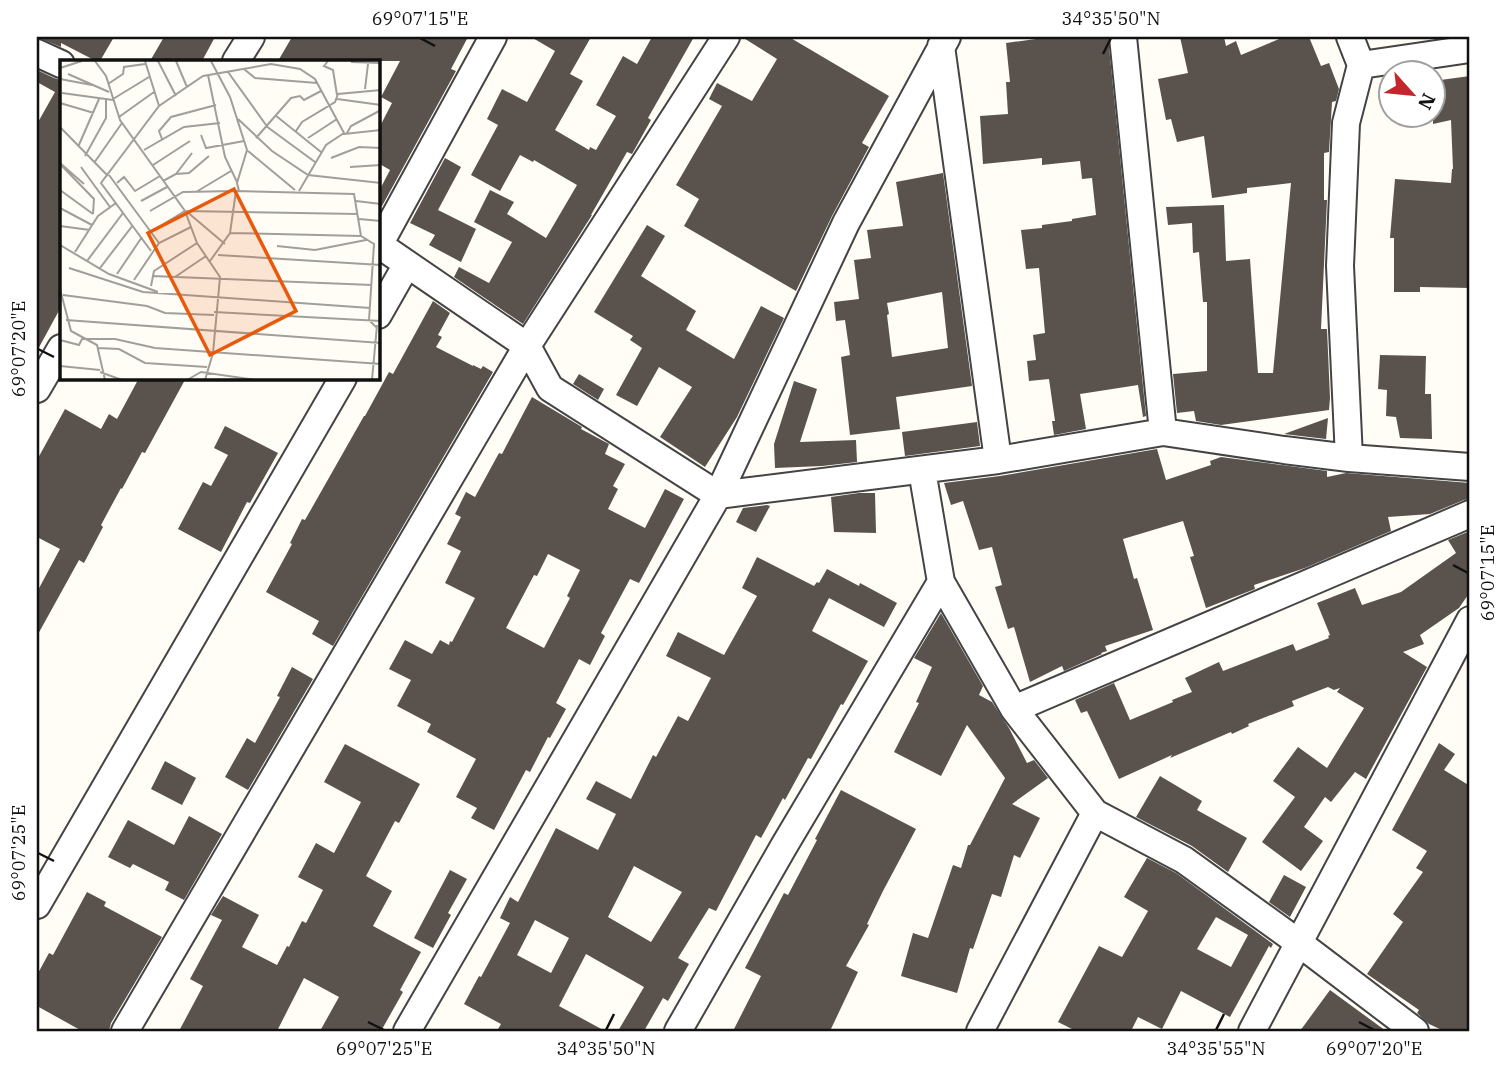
<svg xmlns="http://www.w3.org/2000/svg" width="1507" height="1068" font-family="'IBM Plex Serif',serif">
	<style>
		.building { fill: #5a524d; fill-rule: evenodd }
		.lines { fill: none; stroke-linecap: round; stroke-linejoin: round }
		.minor-casing { stroke: #444; stroke-width: 30 }
		.minor { stroke: #fff; stroke-width: 26 }
		.ticks { fill: none; stroke: #111; stroke-width: 2.5 }
		.inset-road { fill: none; stroke: #a09f9a; stroke-width: 2 }
		.view { fill: #e8590c; fill-opacity: 0.15; stroke: #e8590c; stroke-width: 3.5 }
		.inset-edge { fill: none; stroke: #111; stroke-width: 3.5 }
		.neatline { fill: none; stroke: #111; stroke-width: 2.5 }
		.ticks-label { font-size: 18px; text-anchor: middle; fill: #111 }
	</style>
	<rect width="100%" height="100%" fill="#fffdf5"/>
	<path class="building" d="M37 37H114L100 61H96L61 43V47Z
		M164 37H215L202 61H150Z
		M292 37H468L451 69 456 71 382 206 378 204V193L390 170 378 163V130L392 103 381 97 400 61H278Z
		M531 37H591L570 74 583 81 555 130 589 150 590 147 596 150 616 116 596 105 623 56 637 64 652 37H694L648 118 651 120 632 154 627 152 591 215H592L523 324 454 277 459 267 489 283 512 242 474 222 490 190 514 202 507 214 546 238 577 185 534 160 533 162 520 155 500 191 471 175 498 125 487 119 502 89 527 102 555 51Z
		M742 37H789L889 96 862 143 869 147 832 216 796 291 684 226 699 199 676 185 722 106 709 99 717 83 752 101 777 59Z
		M1050 37H1108L1146 416 1143 417 1138 385 1080 394 1086 429 1054 435 1052 421H1055L1049 379 1029 381 1027 361 1036 360 1033 335 1045 333 1039 268 1026 269 1021 230 1042 228V225L1072 221V219L1096 215 1092 178 1082 179 1080 161 1042 165V158L983 164 980 116 1008 114 1006 82H1010L1006 43Z
		M1180 37H1224L1226 46 1236 41 1241 55 1284 37H1309L1321 66 1329 63 1339 89 1336 101 1332 102 1329 152 1324 153V200H1327L1321 329H1327L1330 398 1329 410 1221 425 1196 421 1194 411 1177 413 1173 374 1207 371V302H1203L1199 252 1193 253 1192 223 1168 225 1166 207 1224 205 1226 261 1250 259 1258 373H1273L1291 183 1247 188V193L1212 198 1204 136 1177 142 1171 119 1166 120 1158 79 1188 73Z
		M37 70 54 78 61 80V307L37 351V124L55 92 37 82Z
		M1470 76V288L1420 287V292H1394V238H1390L1395 179 1451 183 1452 169H1453L1451 120 1433 124V81Z
		M445 158 461 167 438 210 476 229 461 262 429 245 435 235 410 223Z
		M943 173 972 386 896 397 900 429 850 435 841 357 850 355 845 320 836 321 834 302 859 299 854 260 871 258 867 230 903 226 896 182ZM942 292 948 348 892 357 887 315 889 314 887 303Z
		M647 225 665 236 641 276 696 311 686 330 734 359 761 306 784 318 737 417 705 467 660 437 692 387 659 367 637 406 616 395 642 348 630 340 633 336 594 312Z
		M433 301 450 313 438 335 442 337 436 347 473 366V365L481 369 483 366 493 372 333 646 312 634 319 621 266 592 292 544 290 543 302 519 305 520 364 416H365L389 372 393 374Z
		M1380 355 1426 356 1425 394H1431L1432 439 1400 438 1396 417 1386 416 1387 390 1378 389Z
		M579 374 604 389 598 400 573 384Z
		M139 378H186L145 453 142 452 122 489 121 488 101 525 103 527 84 563 79 560 37 636V592L60 549 37 537V460L65 409 101 429 109 414 117 419Z
		M794 381 817 389 800 442 856 440 857 462 822 466 775 468 774 444Z
		M532 397 582 427 581 429 609 444 605 454 625 464 613 486 618 489 608 509 645 528 665 489 684 499 639 583 630 579 601 633 605 636 590 665 579 659 556 703 566 709 550 738 548 737 530 772 526 770 494 830 471 818 477 808 456 797 476 759 427 732 431 724 397 706 411 680 389 669 405 640 432 654 440 640 449 645 450 641 452 642 475 598 445 583 461 551 447 544 461 517 455 514 466 492 475 497 499 453 502 454ZM548 554 580 570 567 596 570 598 544 648 506 628 534 575 537 576Z
		M1328 418 1326 439 1284 434Z
		M977 422 980 446 905 456 902 432Z
		M225 426 278 453 250 503 247 502 221 552 178 529 203 482 211 486 228 455 214 448Z
		M1157 449 1166 480 1211 465 1210 461 1221 457 1327 471V477L1346 473 1470 483V499L1464 500 1430 514 1388 517 1391 531 1305 568 1254 585 1255 589 1206 608 1190 557 1194 556 1183 521 1123 539 1134 579 1137 578 1153 630 1105 646 1107 651 1101 653 1102 654 1064 671 1062 666 1030 682 1014 627 1008 629 995 587 1002 585 992 547 979 550 963 501 951 505 944 483 1000 476Z
		M859 493H875L876 533 834 532 831 497Z
		M767 505 770 506 756 532 736 522 743 508Z
		M1470 531V592L1459 608 1420 635 1424 644 1403 652 1427 667 1366 779 1355 772 1331 802 1325 797 1304 827 1323 841 1301 871 1262 842 1295 797 1273 781 1298 747 1327 768 1364 708 1337 692 1340 688 1334 690 1328 687 1292 701 1294 706 1248 724 1249 726 1232 734 1231 732 1170 758 1172 755 1119 779 1087 711 1081 713 1075 700 1114 683 1130 720 1173 702 1172 700 1192 692 1185 678 1219 662 1223 671 1293 644 1296 651 1329 638 1328 636 1330 635 1317 603 1355 588 1362 605 1401 592 1456 553 1448 540Z
		M757 557 814 586 817 582 819 583 827 569 859 586 860 583 897 603 884 627 829 598 812 631 868 661 843 705 841 704 811 759 808 758 785 800 783 798 761 838 756 835 716 911 709 908 678 958 689 964 668 1001 663 998 644 1031H618L644 987 586 954 559 1006 605 1031H497L501 1024 464 1004 479 976 481 977 510 923 500 918 510 897 518 902 556 828 598 850 616 814 586 799 596 781 631 799 653 755 656 757 678 716 688 721 711 678 666 656 678 632 724 655 757 596 742 588ZM634 866 682 892 651 942 608 917ZM535 920 569 938 551 973 517 955Z
		M941 613 983 686 979 695 992 702 1009 728 1027 763 1034 760 1048 778 1012 804 1040 818 1020 858 1014 855 1001 897 992 894 973 949 970 948 957 993 901 976 913 933 928 938 953 865 961 868 968 845H970L1005 778 967 725 941 776 894 752 919 703 916 702 932 667 914 658Z
		M292 667 313 679 248 790 225 777 247 738 255 743 280 697 277 696Z
		M1439 743 1455 754 1444 770 1470 786V1031H1444L1429 1024 1417 1013 1419 1010 1367 974 1403 922 1393 914 1423 872 1416 868 1427 851 1392 830Z
		M345 744 420 784 399 823 395 821 366 876 392 891 373 926 421 952 400 990 403 992 381 1031H320L339 997 304 978 277 1031H179L203 986 190 979 222 920 211 915 223 896 259 915 242 947 277 965 287 946 289 947 302 921 306 923 323 890 298 877 316 843 334 853 361 802 324 782Z
		M165 761 196 778 182 805 151 789Z
		M1160 776 1202 801 1197 810 1247 838 1228 872 1192 846 1136 817Z
		M841 790 916 829 883 891 867 924 869 925 846 966 858 972 830 1031H733L761 976 745 968 784 893 788 895 817 840 815 839Z
		M189 816 222 834 184 900 165 890 169 882 133 864 130 868 108 857 128 820 174 845Z
		M1147 858 1176 873 1273 944 1271 948 1269 946 1230 1017 1181 991 1162 1029 1138 1017 1131 1031H1076L1058 1022 1099 946 1122 957 1148 911 1124 897ZM1216 917 1248 935 1231 967 1197 949Z
		M450 870 467 879 448 913 451 915 433 948 414 938Z
		M1284 875 1306 887 1290 917 1269 902Z
		M87 892 106 902 104 906 162 937 111 1023 109 1031H82L37 1006V975L49 953 53 955Z
		M1330 990 1386 1031H1300Z"/>
	<g class="lines">
		<g class="minor-casing">
			<path id="minor" d="M1123 37 1163 432
				M941 46 998 460
				M37 53 61 64
				M236 61 251 37
				M1361 65 1470 49
				M378 244 527 346 550 388 718 495 998 460 1163 432 1284 450 1349 458 1470 467
				M379 245 493 37
				M378 315 407 264
				M37 389 61 348
				M1349 458 1340 266 1346 123 1361 65 1350 37
				M922 470 941 582 1014 709 1095 813 1184 860 1299 943 1415 1031
				M1014 709 1470 514
				M37 905 343 378
				M125 1031 527 346 726 37
				M407 1031 718 495 846 223 947 37
				M678 1031 784 846 941 582
				M980 1031 1095 813
				M1252 1031 1470 620"/>
		</g>
		<use href="#minor" class="minor"/>
	</g>
	<path class="ticks" d="M420 38 435 46M1103 54 1111 38M38 349 54 357M1453 565 1468 573M38 853 54 861M368 1022 384 1030M1359 1022 1374 1030M606 1030 614 1014M1216 1030 1224 1014"/>
	<g transform="translate(60 60)">
		<rect width="320" height="320" fill="#fffdf5"/>
		<path class="inset-road" d="M35 1 46 16 60 60 125 151 137 183 160 217 153 293 145 320M85 1 99 46M98 1 116 36M116 1 127 27M151 1 170 37 187 90 177 123 179 131M268 1 264 6 273 10 277 35M291 2 321 3M0 8 22 1M184 9 195 18 257 23M168 12 206 65M8 14 49 32M148 15 165 97 177 122M0 19 32 25M48 24 63 14 64 7 85 4M305 29 308 4M2 33 53 40M53 39 89 17M277 39 321 45M0 43 34 53M215 55 261 92M59 57 94 32M178 59 212 91 248 115 321 123M206 66 255 102M0 67 48 116M236 71 242 62 275 42 278 34 321 30M287 73 291 66 321 50M284 74 321 70M141 75 146 88 184 81M196 78 231 38 240 36 244 40 261 31M248 78 277 59M102 79 99 71 111 57 156 45M18 87 39 39M84 90 124 67 160 63M188 91 235 130M25 96 46 58V40M271 98 299 87 321 88M0 103 24 124M34 103 62 63M0 104 34 139 33 154M93 105 130 81M21 107 50 147M290 107 321 105M116 114 129 113 149 96M49 115 99 183M103 121 116 114 132 93M57 123 64 117 75 131 100 116M0 130 33 154M136 132 171 111M81 141 107 127M296 141 321 144M0 148 32 165M90 151 123 132 176 131M126 151 165 184M299 159 321 161M0 166 30 170M97 168 125 151 298 154M170 173 301 176M0 185 49 214 98 232M217 186 255 190 306 180M91 191 41 123 99 46 143 16 211 4 240 9 255 19 284 73 266 85 239 131M15 192 38 156 56 143M158 195 321 205M27 201 63 153M150 201 170 173 176 131 294 134 301 176 314 184 309 260 316 267M9 208 83 232 310 248M40 208 73 165M57 214 82 177M92 216 312 225M115 217 146 196M74 220 99 183 131 167M91 226 94 211 137 183M0 229 11 271 37 285 45 320M3 235 87 246 105 253 154 255M154 252 321 261M6 260 321 283M0 280 19 285 22 279H55L95 288 321 304M38 288 59 289 85 303 147 307M0 306 40 310M40 312 62 320M127 320 141 312 196 320M312 320 317 265"/>
		<path class="view" d="M174 129 236 251 150 295 88 173Z"/>
		<rect width="320" height="320" class="inset-edge"/>
	</g>
	<rect width="1507" height="1068" fill="none" stroke="#ffffff" stroke-width="77"/>
	<g transform="translate(1412 94) rotate(117)"><circle r="33" fill="#ffffff" stroke="#a0a0a0" stroke-width="2"/>
	<path d="M0-5L12 26L0 18L-12 26Z" fill="#c4262e"/>
	<text y="-10" font-size="19" font-weight="bold" text-anchor="middle" fill="#111111">N</text>
	</g>
	<rect x="38" y="38" width="1430" height="992" class="neatline"/>
	<g class="ticks-label">
		<text x="420" y="25">69°07'15"E</text>
		<text x="1111" y="25">34°35'50"N</text>
		<text transform="translate(19 349) rotate(-90)" y="6">69°07'20"E</text>
		<text transform="translate(1488 573) rotate(-90)" y="6">69°07'15"E</text>
		<text transform="translate(19 853) rotate(-90)" y="6">69°07'25"E</text>
		<text x="384" y="1055">69°07'25"E</text>
		<text x="606" y="1055">34°35'50"N</text>
		<text x="1216" y="1055">34°35'55"N</text>
		<text x="1374" y="1055">69°07'20"E</text>
	</g>
</svg>
